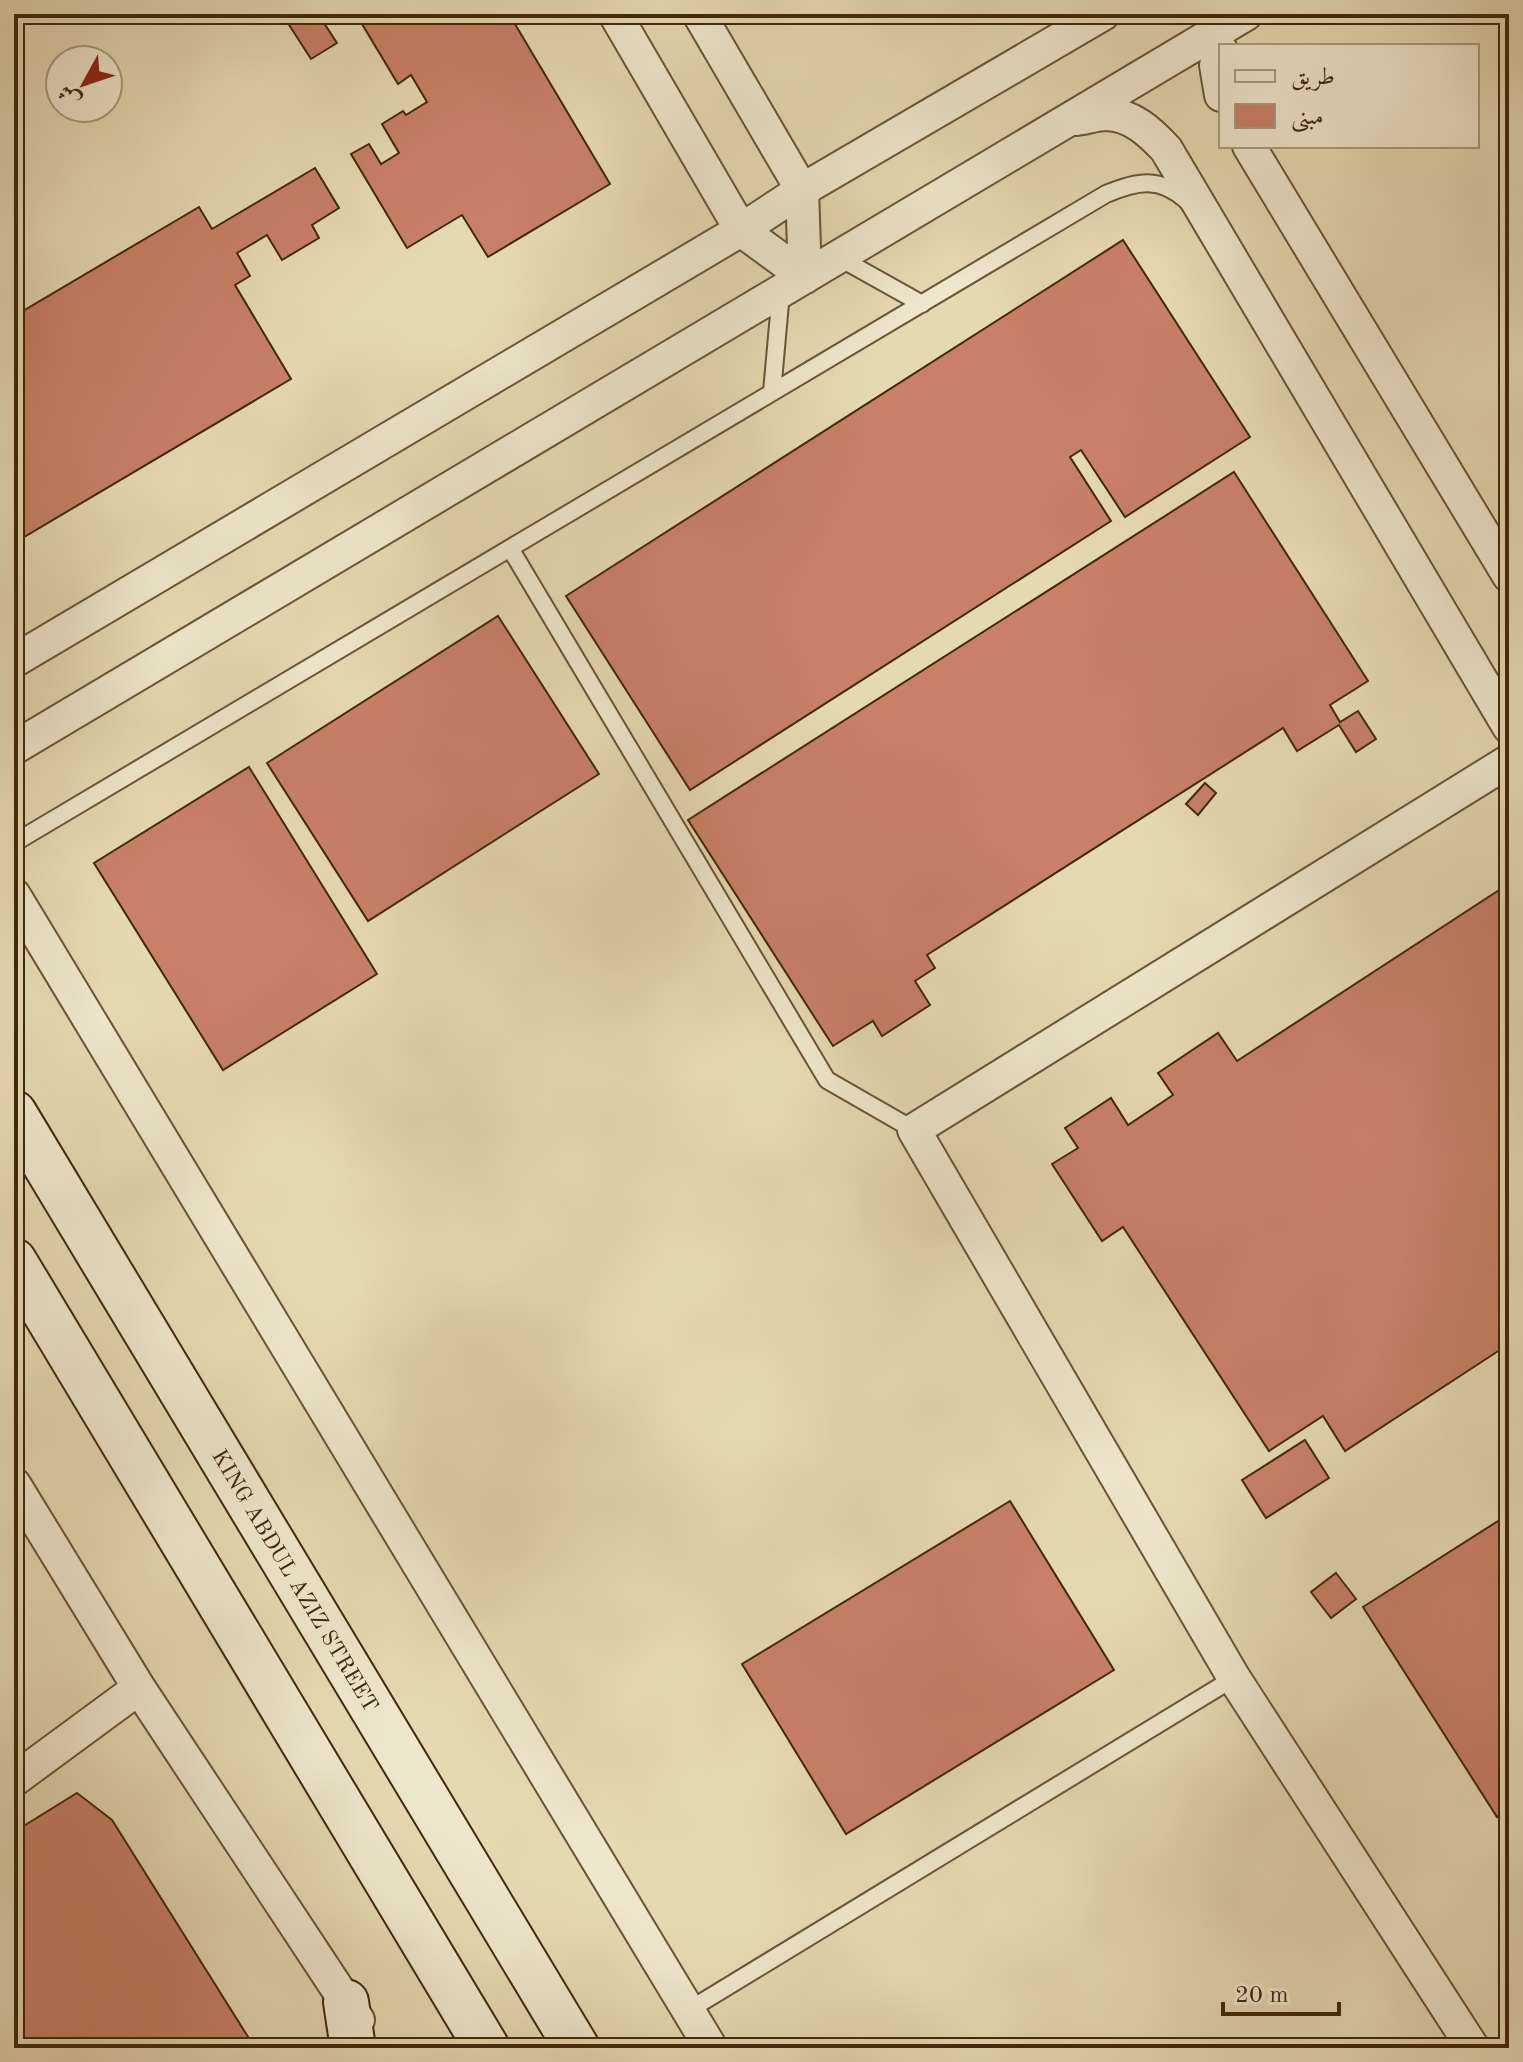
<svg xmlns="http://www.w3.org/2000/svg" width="1523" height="2062" font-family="'Old Standard TT',Amiri,serif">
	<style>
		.building { fill: #c88067; stroke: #42280b; stroke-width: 2 }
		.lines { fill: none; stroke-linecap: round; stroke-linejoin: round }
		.lane-casing { stroke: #6b5435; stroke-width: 20 }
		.street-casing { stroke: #6b5435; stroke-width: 36 }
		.secondary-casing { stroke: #42280b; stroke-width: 48 }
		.lane { stroke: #eee6cd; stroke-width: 16 }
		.street { stroke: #eee6cd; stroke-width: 32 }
		.secondary { stroke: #eee6cd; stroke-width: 44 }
		.labels { text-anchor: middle; stroke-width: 8; stroke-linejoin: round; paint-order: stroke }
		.street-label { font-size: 22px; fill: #42280b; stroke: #eee6cd }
	</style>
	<rect width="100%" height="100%" fill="#e5d9b2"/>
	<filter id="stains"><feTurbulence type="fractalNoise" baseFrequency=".0025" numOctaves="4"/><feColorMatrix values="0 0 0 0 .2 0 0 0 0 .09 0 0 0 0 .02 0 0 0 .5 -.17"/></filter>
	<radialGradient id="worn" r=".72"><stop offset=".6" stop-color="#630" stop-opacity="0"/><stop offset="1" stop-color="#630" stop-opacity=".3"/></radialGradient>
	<path class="building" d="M282 14H318L337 43 311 59Z
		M356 14H509L610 184 488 257 462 215 407 248 351 154 369 144 381 164 399 153 382 124 403 111 406 115 427 102 411 75 398 84Z
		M315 168 339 208 312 225 319 238 282 260 267 235 237 253 250 276 235 285 291 379 14 543V311L16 315 199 207 212 229Z
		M1123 240 1250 437 1125 517 1081 450 1070 457 1111 521 690 790 566 596Z
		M1234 472 1368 681 1330 705 1340 722 1358 711 1376 739 1356 752 1339 725 1297 751 1283 728 927 955 935 968 915 981 930 1005 882 1036 873 1021 833 1046 688 820Z
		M498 616 599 774 368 921 267 763Z
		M249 767 377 974 223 1070 94 863Z
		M1205 783 1216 793 1198 815 1186 804Z
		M1507 885 1509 888V1344L1345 1451 1323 1416 1269 1451 1123 1227 1102 1241 1052 1164 1078 1148 1065 1128 1111 1098 1128 1125 1173 1095 1158 1073 1218 1033 1237 1061Z
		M1305 1440 1329 1478 1266 1518 1242 1480Z
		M1010 1501 1114 1670 846 1834 742 1664Z
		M1509 1514V1809L1497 1817 1363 1607Z
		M1336 1573 1356 1599 1331 1618 1311 1592Z
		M77 1793 112 1820 255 2048H14V1877L23 1867 14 1872V1832Z"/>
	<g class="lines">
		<g class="lane-casing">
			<path id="lane" d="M838 257 922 304
				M772 392 781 292
				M510 548 827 1080 914 1130
				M14 843 1106 194C1137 181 1160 176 1187 201
				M689 2010 1234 1678"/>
		</g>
		<g class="street-casing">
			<path id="street" d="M615 14 741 230 805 277
				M699 14 802 190 805 277
				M1221 50 1216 65 1221 95
				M1076 119C1085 118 1097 114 1107 114 1132 115 1150 132 1166 149L1509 727
				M1249 146 1509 576
				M14 661 741 230 802 190 1103 14
				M14 748 1246 14
				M14 895 711 2048
				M14 1484 139 1688 358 2020
				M14 1780 139 1688
				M1473 2048 1234 1678 914 1130 1509 761"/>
		</g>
		<g class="secondary-casing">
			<path id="secondary" d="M14 1113 577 2048
				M14 1261 487 2048
				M346 2002 353 2048"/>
		</g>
		<use href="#lane" class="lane"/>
		<use href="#street" class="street"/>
		<use href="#secondary" class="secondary"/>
	</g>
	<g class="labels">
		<g class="street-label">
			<text transform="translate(296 1580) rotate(59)" y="8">KING ABDUL AZIZ STREET</text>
		</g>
	</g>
	<rect width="1523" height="2062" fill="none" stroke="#e5d9b2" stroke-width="48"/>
	<rect x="16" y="16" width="1491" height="2030" fill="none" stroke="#42280b" stroke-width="4"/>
	<rect x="24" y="24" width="1475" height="2014" fill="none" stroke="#42280b" stroke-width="2"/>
	<rect x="1219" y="44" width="260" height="104" fill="#eee6cd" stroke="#a99a7f" stroke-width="2"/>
	<rect x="1235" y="70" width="40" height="12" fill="#eee6cd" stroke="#a99a7f" stroke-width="2"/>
	<text x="1291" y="84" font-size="24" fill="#42280b">طريق</text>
	<rect x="1235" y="104" width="40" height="24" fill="#c88067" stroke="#a99a7f" stroke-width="2"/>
	<text x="1291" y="124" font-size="24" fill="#42280b">مبنى</text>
	<g transform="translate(84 84) rotate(230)"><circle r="38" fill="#eee6cd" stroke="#a99a7f" stroke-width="2"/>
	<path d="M0-6L14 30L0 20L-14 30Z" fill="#8f2418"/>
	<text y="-12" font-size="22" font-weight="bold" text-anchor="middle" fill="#42280b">ش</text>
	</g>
	<path d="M1223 2002v12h116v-12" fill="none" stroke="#42280b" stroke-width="4"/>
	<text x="1235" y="2002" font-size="24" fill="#42280b" stroke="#eee6cd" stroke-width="6" paint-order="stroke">20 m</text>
	<rect width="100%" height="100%" filter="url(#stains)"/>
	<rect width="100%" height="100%" fill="url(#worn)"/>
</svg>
